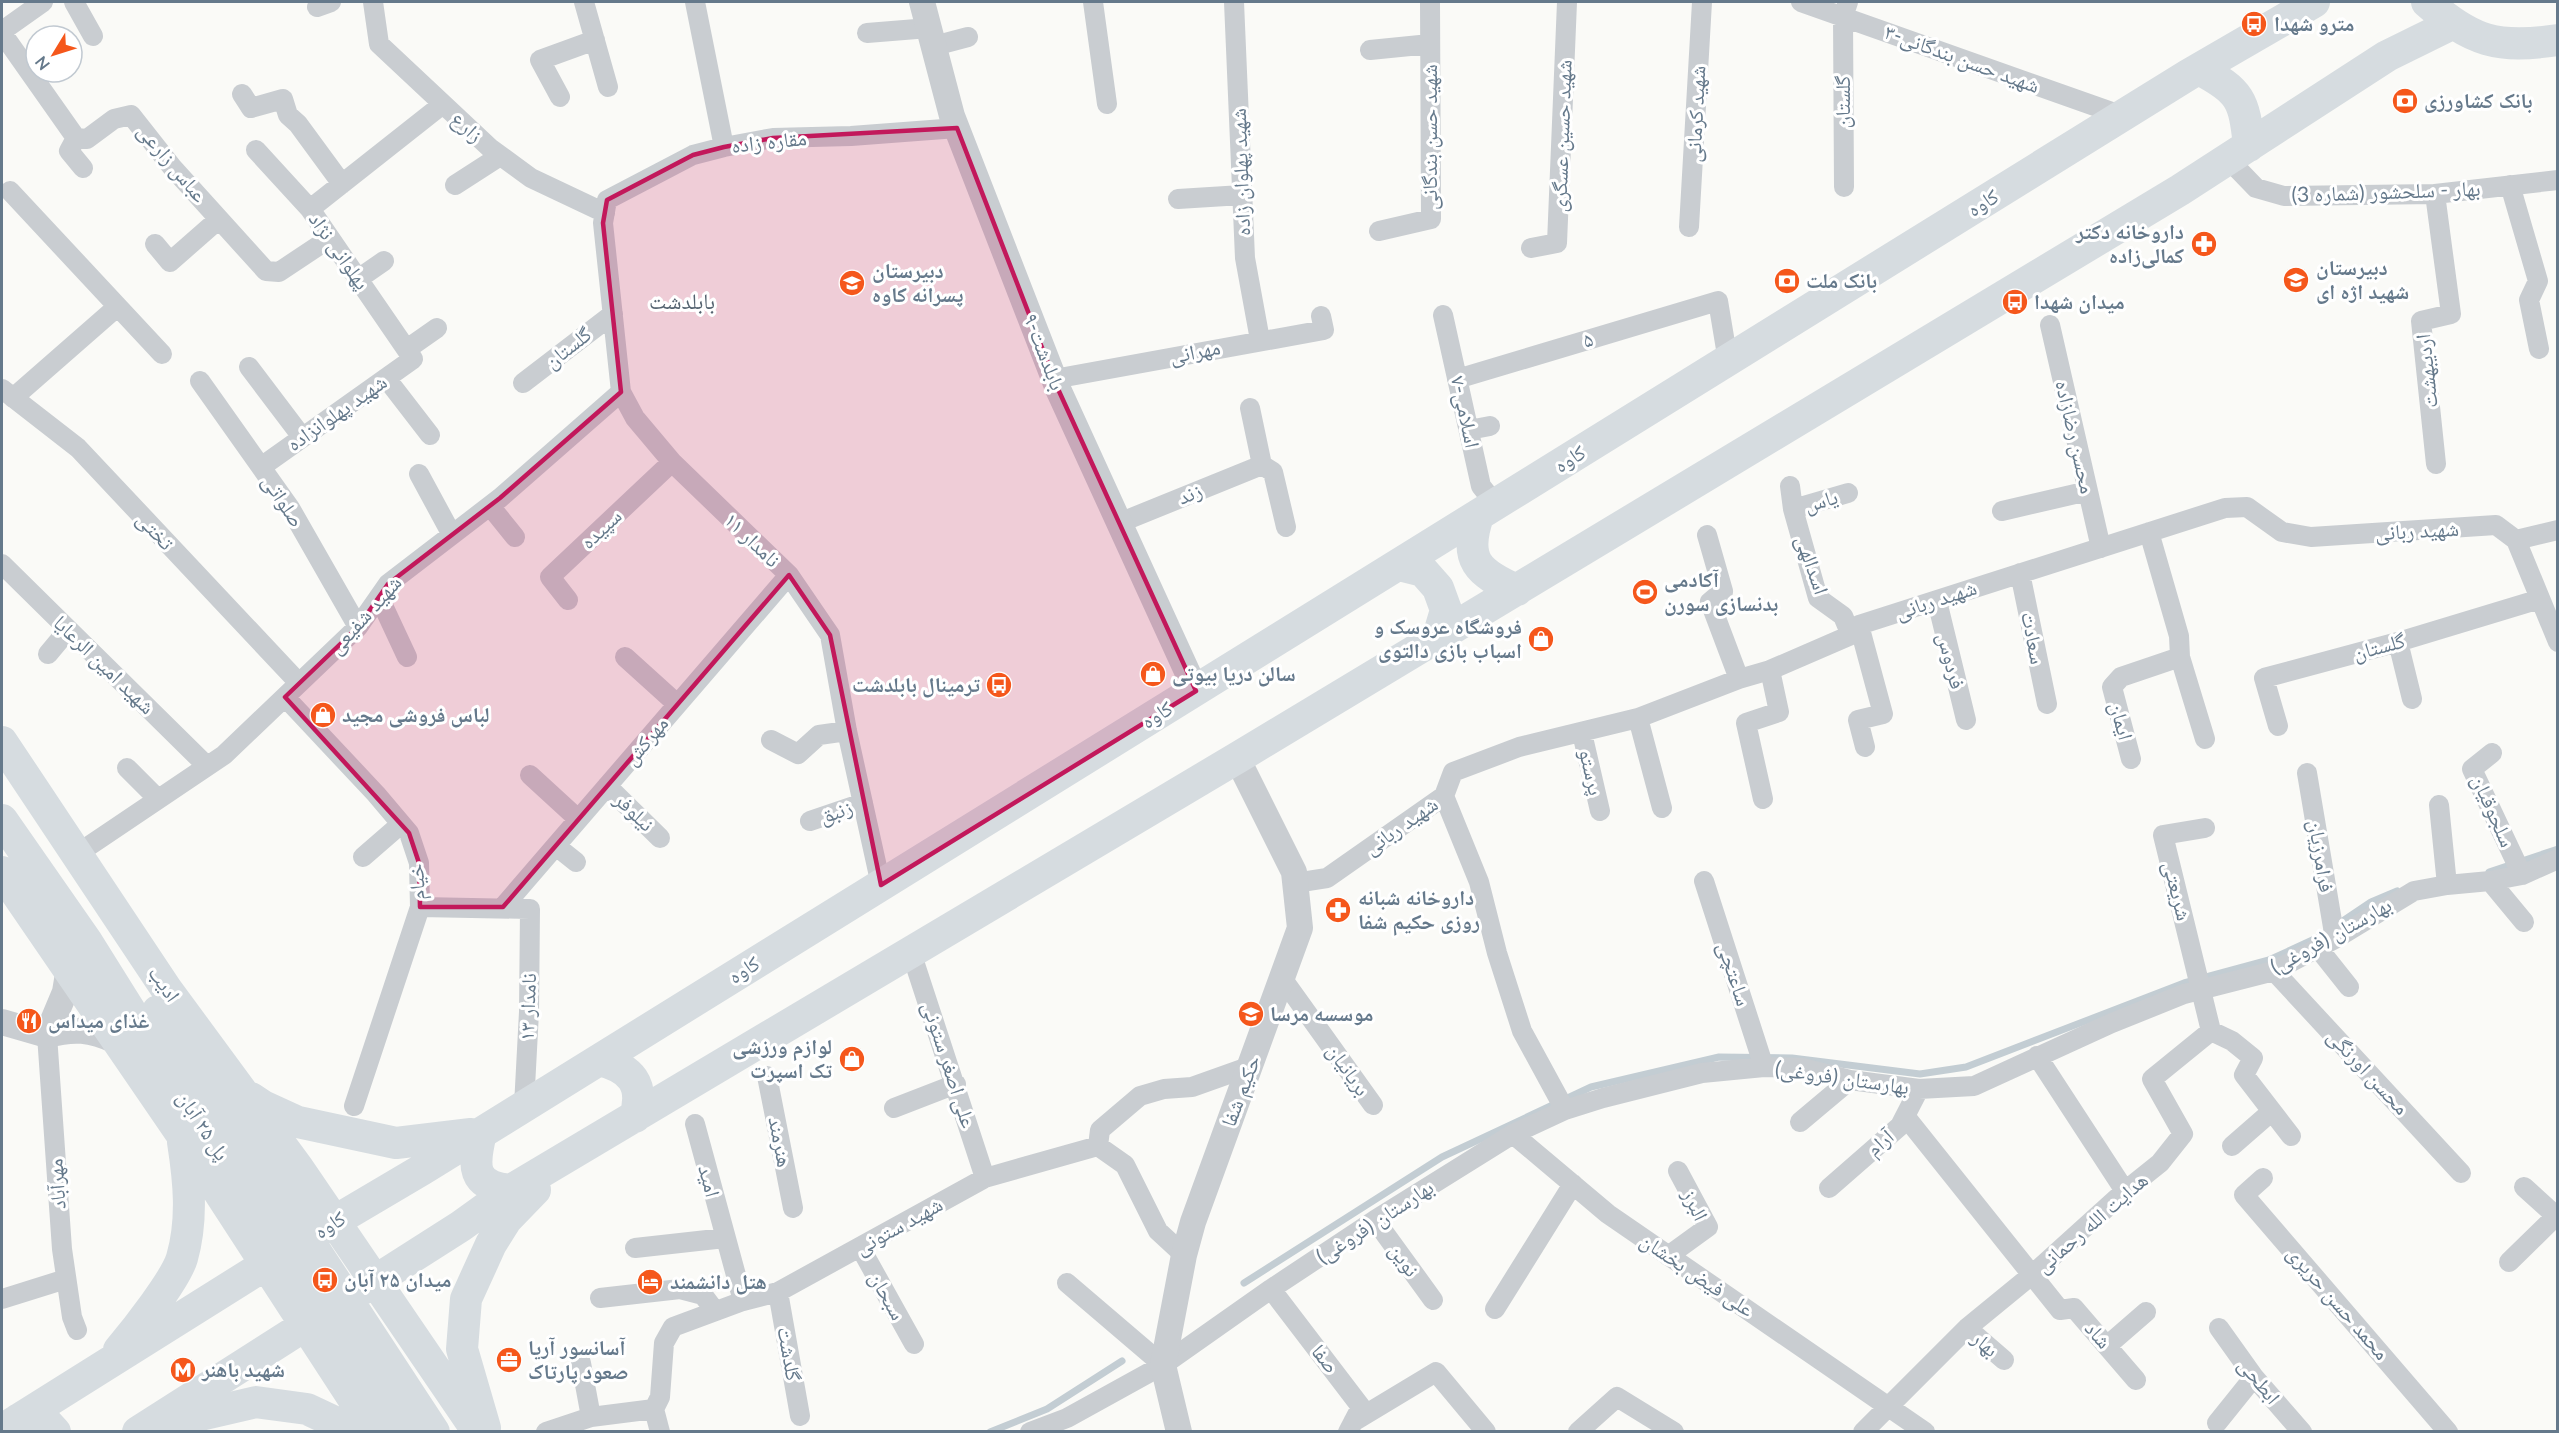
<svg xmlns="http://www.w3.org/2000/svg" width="2559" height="1433" font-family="Lato,'Noto Naskh Arabic',sans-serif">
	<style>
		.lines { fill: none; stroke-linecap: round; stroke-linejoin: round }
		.stream { stroke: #c3cdd3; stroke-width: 7 }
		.minor { stroke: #c9cdd1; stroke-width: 20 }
		.tertiary { stroke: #c9cdd1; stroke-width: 26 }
		.primary { stroke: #d6dce0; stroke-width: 32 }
		.marked { fill: #c2185b; fill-opacity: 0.2; stroke: #c2185b; stroke-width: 4.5; stroke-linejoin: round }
		.labels { text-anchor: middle; stroke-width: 6; stroke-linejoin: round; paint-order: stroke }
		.poi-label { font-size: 21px; font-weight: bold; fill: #65798b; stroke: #fff; text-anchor: start }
		.street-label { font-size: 21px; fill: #65798b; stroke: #fff }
		.neighbourhood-label { font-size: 22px; fill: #54626f; stroke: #fff }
	</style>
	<rect width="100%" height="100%" fill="#fafaf7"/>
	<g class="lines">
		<path class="stream" d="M2489 872 2558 849
			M1244 1283 1442 1157 1591 1087 1719 1057 1792 1058 1920 1074 1966 1067 2184 983 2269 960 2319 937 2371 902 2397 891
			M990 1432 1047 1409 1122 1361"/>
		<path class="minor" d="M74 2 93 36
			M373 2 379 44 490 148 531 178 605 213
			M584 2 608 87
			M695 2 724 147
			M1093 2 1107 104
			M1234 2 1245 258 1260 340
			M1801 2 2123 116
			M317 7 331 2
			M2 31 43 2
			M2 33 76 138 87 139 114 119 131 115 172 167 266 271 279 272 330 238
			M867 33 929 28
			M934 46 968 37
			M1370 50 1430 44
			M242 94 251 108 283 99 288 115 298 124 342 184
			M560 97 540 60 595 40
			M76 138 69 151 83 168
			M256 150 310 209 413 359 261 467
			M2228 159 2256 188 2284 196 2435 194 2558 180
			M455 185 500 156
			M2510 185 2538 281 2529 300 2539 349
			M1844 187 1843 17 1848 2
			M10 191 162 354
			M2435 194 2451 314 2421 321 2436 464
			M1178 199 1242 195
			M310 209 443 104
			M1689 227 1702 2
			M1379 231 1431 219 1430 2
			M155 244 170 262 219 219
			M1531 248 1557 243 1567 2
			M358 279 384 261
			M1443 315 1481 486 1496 505
			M2050 325 2101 548
			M407 349 437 328
			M249 367 302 437
			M386 378 430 435
			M1054 379 1324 330 1321 316
			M1457 379 1718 301 1728 361
			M200 381 290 508 358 627
			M523 383 613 314
			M2 389 78 448 299 683
			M13 398 117 307
			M1250 408 1262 465 1273 472 1286 527
			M1469 430 1490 426
			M419 474 452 535
			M1790 486 1793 509 1818 598 1843 616 1851 635
			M490 506 515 537
			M1793 509 1848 493
			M2002 511 2088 491
			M1119 523 1262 465
			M1707 535 1723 591 1710 602 1739 679
			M2516 540 2558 530
			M2 564 207 766
			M2020 573 2047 704
			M379 597 407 657
			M568 600 550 577 672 462
			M1937 601 1966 720
			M1859 625 1883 714 1858 720 1865 747
			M2398 642 2412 699
			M48 654 68 630
			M625 657 677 704
			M2180 657 2205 739
			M285 697 376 794 409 833 419 863 420 907 354 1106
			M1638 718 1662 808
			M2278 726 2264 678 2398 642 2540 599
			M1582 733 1600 811
			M771 740 798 754 819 735 847 731
			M2492 753 2472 769 2522 875
			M2131 759 2112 687 2121 677 2180 657 2179 636 2149 532
			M127 768 158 799
			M2307 773 2335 939
			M530 775 578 819
			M607 786 660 838
			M1444 796 1479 882 1497 953 1522 1031 1565 1110
			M1763 799 1746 723 1779 712 1770 670
			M2439 805 2447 885
			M810 821 863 803
			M556 846 576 862
			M77 854 224 755 358 627 388 584 500 498 621 392
			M363 857 401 824
			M1704 881 1764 1067
			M2490 881 2524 922
			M1295 883 1327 878 1444 796 1453 772 1519 747 1638 718 1739 679 1770 670 1851 635 1859 625 2225 508 2247 507 2282 532 2311 537 2496 525 2516 540 2558 642
			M881 885 847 731 830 635 789 575 672 462 635 418 621 392 603 223 607 200 693 155 724 147 773 138 851 136 957 128
			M420 907 530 909 529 1012 524 1106
			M503 907 789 575
			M2318 948 2349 987
			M911 952 985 1178
			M2274 971 2461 1173
			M1282 978 1373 1105
			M2211 1031 2232 1041 2253 1058 2244 1075 2291 1136
			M47 1035 62 1249 72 1317 77 1330
			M2037 1056 2125 1191
			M767 1076 793 1208
			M894 1108 956 1084
			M1905 1116 2060 1310 2074 1308 2136 1380
			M1800 1122 1850 1080
			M695 1124 743 1301
			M1513 1134 1608 1214 1925 1432
			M1098 1146 1100 1130 1140 1096 1164 1089 1192 1087 1251 1066
			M2232 1146 2271 1112
			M2263 1178 2244 1195 2448 1432
			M2524 1187 2556 1216
			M1829 1188 1900 1126 1919 1089
			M1375 1220 1433 1300
			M860 1247 914 1344
			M635 1248 725 1238
			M1668 1256 1708 1227 1678 1171
			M2509 1262 2556 1216 2558 1218
			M1067 1283 1163 1365
			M1271 1289 1361 1407 1348 1432
			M778 1292 800 1416
			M600 1298 680 1289 703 1295 715 1311
			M2 1299 66 1279
			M1495 1309 1573 1184
			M1967 1328 2004 1360
			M2219 1328 2254 1377 2302 1432
			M2108 1345 2146 1312
			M581 1363 591 1417
			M1353 1422 1436 1372 1486 1432
			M2217 1423 2254 1377
			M546 1432 591 1417 654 1409
			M660 1432 654 1409 660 1397 664 1343 673 1327 743 1301 778 1292 985 1178 1098 1146 1125 1165 1158 1231 1184 1255
			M1030 1432 1067 1418 1163 1365 1271 1289 1375 1220 1513 1134 1565 1110 1603 1098 1702 1073 1764 1067 1802 1068 1850 1080 1919 1089 1974 1086 2112 1023 2184 994 2274 971 2335 939 2414 891 2447 885 2490 881 2522 875 2558 859
			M1578 1432 1617 1397 1674 1432
			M1863 1432 1967 1328 2033 1274 2125 1191 2160 1163 2183 1134 2152 1079 2211 1031 2163 835 2205 828"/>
		<path class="tertiary" d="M922 2 952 116 1058 389 1196 691
			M2 1022 47 1035
			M47 1035C74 1028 90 1029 116 1041
			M47 1035 65 992 69 968
			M1179 1432 1163 1365 1184 1255 1193 1222 1300 928 1294 872 1237 758"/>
		<path class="primary" d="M2427 2C2472 42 2498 49 2558 40
			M2199 69C2241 92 2244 99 2249 146
			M1478 516C1463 560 1478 573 1517 590
			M1399 565 1423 571 1438 588 1446 610 1438 637
			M2 742 167 990 298 1168 478 1432
			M2 820 87 942 199 1121 407 1432
			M2 872 182 1135 375 1432
			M158 1011 434 1432
			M599 1060C631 1068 645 1084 635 1117
			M251 1098 263 1106 298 1122 396 1143 471 1134
			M481 1133C473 1166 471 1186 511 1190
			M119 1350C135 1331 176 1279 182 1258 193 1219 189 1181 183 1142
			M19 1419 45 1421 55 1432
			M166 1423 256 1402 307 1409 356 1432
			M485 1428 462 1349 466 1299 491 1244 506 1220 535 1190
			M2 1430 335 1221 423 1169 2188 75 2314 2
			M138 1432 461 1226 511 1190 1237 758 2180 190 2387 56 2452 24"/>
	</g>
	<path class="marked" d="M957 128 1058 389 1196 691 881 885 830 635 789 575 503 907H420L419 863 409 833 285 697 358 627 388 584 500 498 621 392 603 223 607 200 693 155 724 147 773 138Z"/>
	<defs>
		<g id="bus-disc" transform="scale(1.35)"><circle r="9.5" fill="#f5571b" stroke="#fff"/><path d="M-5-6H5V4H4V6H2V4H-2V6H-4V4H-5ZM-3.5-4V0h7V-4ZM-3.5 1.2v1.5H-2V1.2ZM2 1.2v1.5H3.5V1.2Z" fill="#fff"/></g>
		<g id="bank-disc" transform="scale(1.35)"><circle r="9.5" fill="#f5571b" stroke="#fff"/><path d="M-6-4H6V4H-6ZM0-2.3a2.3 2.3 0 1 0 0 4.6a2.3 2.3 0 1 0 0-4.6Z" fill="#fff"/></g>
		<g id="pharmacy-disc" transform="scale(1.35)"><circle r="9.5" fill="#f5571b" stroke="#fff"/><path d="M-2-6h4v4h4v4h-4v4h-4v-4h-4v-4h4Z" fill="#fff"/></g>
		<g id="school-disc" transform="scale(1.35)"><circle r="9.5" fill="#f5571b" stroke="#fff"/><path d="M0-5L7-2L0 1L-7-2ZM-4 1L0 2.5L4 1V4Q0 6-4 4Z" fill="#fff"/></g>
		<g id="stadium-disc" transform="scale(1.35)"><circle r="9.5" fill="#f5571b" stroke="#fff"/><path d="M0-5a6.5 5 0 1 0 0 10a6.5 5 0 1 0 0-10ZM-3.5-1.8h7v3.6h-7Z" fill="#fff"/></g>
		<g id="shop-disc" transform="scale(1.35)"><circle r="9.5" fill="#f5571b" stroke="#fff"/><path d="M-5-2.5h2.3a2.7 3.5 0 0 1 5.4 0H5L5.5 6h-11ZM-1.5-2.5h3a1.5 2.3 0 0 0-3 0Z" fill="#fff"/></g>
		<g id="restaurant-disc" transform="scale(1.35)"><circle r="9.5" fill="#f5571b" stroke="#fff"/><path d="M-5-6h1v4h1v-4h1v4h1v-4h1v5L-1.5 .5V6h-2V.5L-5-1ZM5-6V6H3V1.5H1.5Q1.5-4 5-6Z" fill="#fff"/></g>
		<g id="hotel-disc" transform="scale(1.35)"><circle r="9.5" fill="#f5571b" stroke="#fff"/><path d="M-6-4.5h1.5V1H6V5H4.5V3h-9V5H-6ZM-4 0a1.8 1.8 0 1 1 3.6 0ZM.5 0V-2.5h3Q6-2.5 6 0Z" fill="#fff"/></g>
		<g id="office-disc" transform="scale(1.35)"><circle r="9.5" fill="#f5571b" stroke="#fff"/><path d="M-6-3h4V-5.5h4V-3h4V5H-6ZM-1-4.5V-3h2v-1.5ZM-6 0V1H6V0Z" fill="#fff"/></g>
		<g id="metro-disc" transform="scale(1.35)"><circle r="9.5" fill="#f5571b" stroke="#fff"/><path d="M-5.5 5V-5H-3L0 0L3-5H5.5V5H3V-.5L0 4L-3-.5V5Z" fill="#fff"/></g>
	</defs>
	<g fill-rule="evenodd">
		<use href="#bus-disc" x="2254" y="24"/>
		<use href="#bank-disc" x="2405" y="101"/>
		<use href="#pharmacy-disc" x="2204" y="244"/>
		<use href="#school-disc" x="2296" y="280"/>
		<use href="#bank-disc" x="1787" y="281"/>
		<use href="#school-disc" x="852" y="283"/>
		<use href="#bus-disc" x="2015" y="302"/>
		<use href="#stadium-disc" x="1645" y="592"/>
		<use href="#shop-disc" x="1541" y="639"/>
		<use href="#shop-disc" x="1153" y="674"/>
		<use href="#bus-disc" x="999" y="685"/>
		<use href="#shop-disc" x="323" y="715"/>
		<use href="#pharmacy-disc" x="1338" y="910"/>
		<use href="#school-disc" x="1251" y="1014"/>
		<use href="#restaurant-disc" x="29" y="1021"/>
		<use href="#shop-disc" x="852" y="1059"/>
		<use href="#bus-disc" x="325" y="1280"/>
		<use href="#hotel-disc" x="650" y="1282"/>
		<use href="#office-disc" x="509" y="1360"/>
		<use href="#metro-disc" x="183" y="1370"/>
	</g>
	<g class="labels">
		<g class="poi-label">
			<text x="2274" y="31">مترو شهدا</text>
			<text x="2424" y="108">بانک کشاورزی</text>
			<text x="2184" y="239" text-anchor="end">داروخانه دکتر<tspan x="2184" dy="24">کمالی‌زاده</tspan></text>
			<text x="2316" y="275">دبیرستان<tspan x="2316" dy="24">شهید اژه ای</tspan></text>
			<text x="872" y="278">دبیرستان<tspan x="872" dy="24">پسرانه کاوه</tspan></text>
			<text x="1806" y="288">بانک ملت</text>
			<text x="2034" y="309">میدان شهدا</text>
			<text x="1664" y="587">آکادمی<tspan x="1664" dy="24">بدنسازی سورن</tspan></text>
			<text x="1522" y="634" text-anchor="end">فروشگاه عروسک و<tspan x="1522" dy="24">اسباب بازی دالتوی</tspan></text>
			<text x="1172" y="681">سالن دریا بیوتی</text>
			<text x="980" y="692" text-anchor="end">ترمینال بابلدشت</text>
			<text x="342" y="722">لباس فروشی مجید</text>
			<text x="1358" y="905">داروخانه شبانه‌<tspan x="1358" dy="24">روزی حکیم شفا</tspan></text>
			<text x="1270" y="1021">موسسه مرسا</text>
			<text x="48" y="1028">غذای میداس</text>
			<text x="832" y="1054" text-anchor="end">لوازم ورزشی<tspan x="832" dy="24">تک اسپرت</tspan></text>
			<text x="344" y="1287">میدان ۲۵ آبان</text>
			<text x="670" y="1289">هتل دانشمند</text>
			<text x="528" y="1355">آسانسور آریا<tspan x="528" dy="24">صعود پارتاک</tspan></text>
			<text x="202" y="1377">شهید باهنر</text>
		</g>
		<g class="street-label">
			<text transform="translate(1962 59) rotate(20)" y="7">۳-شهید حسن بندگانی</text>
			<text transform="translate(1843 102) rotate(-90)" y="7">گلستان</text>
			<text transform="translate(1696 114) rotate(-87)" y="7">شهید کرمانی</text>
			<text transform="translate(467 127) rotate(43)" y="7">زارع</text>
			<text transform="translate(1562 136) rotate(-88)" y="7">شهید حسین عسگری</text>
			<text transform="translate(1430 137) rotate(-90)" y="7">شهید حسن بندگانی</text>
			<text transform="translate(769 142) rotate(-6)" y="7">مقاره زاده</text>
			<text transform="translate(172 163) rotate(50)" y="7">عباس زارعی</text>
			<text transform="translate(1241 172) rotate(-92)" y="7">شهید پهلوان زاده</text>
			<text transform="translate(2386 192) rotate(-2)" y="7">بهار - سلحشور (شماره 3)</text>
			<text transform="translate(1983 203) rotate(-32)" y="7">کاوه</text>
			<text transform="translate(339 251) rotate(55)" y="7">پهلوانی نژاد</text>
			<text transform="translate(1588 340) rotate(-17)" y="7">۵</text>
			<text transform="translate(568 348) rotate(-38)" y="7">گلستان</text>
			<text transform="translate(1044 352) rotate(69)" y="7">۹-بابلدشت</text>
			<text transform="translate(1195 352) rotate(-11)" y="7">مهرانی</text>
			<text transform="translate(2427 371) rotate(-96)" y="7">اردیبهشت</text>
			<text transform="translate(1465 412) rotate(78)" y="7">۷-اسلامی</text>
			<text transform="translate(337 413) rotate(-35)" y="7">شهید پهلوانزاده</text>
			<text transform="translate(2075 437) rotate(77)" y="7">محسن رضازاده</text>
			<text transform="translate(1570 459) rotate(-32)" y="7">کاوه</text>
			<text transform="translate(1190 494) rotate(-22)" y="7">زند</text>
			<text transform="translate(283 501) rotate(57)" y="7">صلواتی</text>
			<text transform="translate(1821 501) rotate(-16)" y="7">یاس</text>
			<text transform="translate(601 529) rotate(-43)" y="7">سپیده</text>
			<text transform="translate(155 531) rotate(47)" y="7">تختی</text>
			<text transform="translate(2417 531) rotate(-3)" y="7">شهید ربانی</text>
			<text transform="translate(752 540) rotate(44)" y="7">۱۱ نامدار</text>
			<text transform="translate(1812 565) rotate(71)" y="7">اسدالهی</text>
			<text transform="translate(1936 600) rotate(-18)" y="7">شهید ربانی</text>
			<text transform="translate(365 615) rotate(-48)" y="7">شهید شفیعی</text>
			<text transform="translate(2033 638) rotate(79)" y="7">سعادت</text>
			<text transform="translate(2379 647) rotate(-15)" y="7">گلستان</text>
			<text transform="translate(1951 661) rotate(76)" y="7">فردوس</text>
			<text transform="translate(104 665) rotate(44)" y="7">شهید امین الرعایا</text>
			<text transform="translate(1157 715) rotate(-32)" y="7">کاوه</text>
			<text transform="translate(2121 721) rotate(75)" y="7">ایمان</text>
			<text transform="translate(646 741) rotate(-50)" y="7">مهرکش</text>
			<text transform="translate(1591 772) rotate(77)" y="7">پرستو</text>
			<text transform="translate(2493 811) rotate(66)" y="7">سلجوقیان</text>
			<text transform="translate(634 812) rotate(44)" y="7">نیلوفر</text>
			<text transform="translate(836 812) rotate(-19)" y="7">زنبق</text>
			<text transform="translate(1401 826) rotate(-35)" y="7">شهید ربانی</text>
			<text transform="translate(2321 856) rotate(81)" y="7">فرامرزیان</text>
			<text transform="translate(417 882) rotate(-93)" y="7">خیام</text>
			<text transform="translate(2177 891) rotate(76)" y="7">شریعتی</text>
			<text transform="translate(2331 936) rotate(-29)" y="7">بهارستان (فروغی)</text>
			<text transform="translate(744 970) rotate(-32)" y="7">کاوه</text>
			<text transform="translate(1734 974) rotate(72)" y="7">ساعتچی</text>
			<text transform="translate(164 984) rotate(55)" y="7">ادیب</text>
			<text transform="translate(528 1007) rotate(-88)" y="7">۱۳ نامدار</text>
			<text transform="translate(949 1065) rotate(72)" y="7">علی اصغر ستونی</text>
			<text transform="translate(1348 1070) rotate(55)" y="7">بریانیان</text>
			<text transform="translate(2368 1072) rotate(47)" y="7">محسن اورنگی</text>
			<text transform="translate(1842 1078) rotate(8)" y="7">بهارستان (فروغی)</text>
			<text transform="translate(1241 1091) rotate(-69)" y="7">حکیم شفا</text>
			<text transform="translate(203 1126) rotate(57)" y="7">پل ۲۵ آبان</text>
			<text transform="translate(780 1142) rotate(79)" y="7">هنرمند</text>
			<text transform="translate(1880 1143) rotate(-41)" y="7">آرام</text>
			<text transform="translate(709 1181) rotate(75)" y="7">امید</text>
			<text transform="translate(57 1184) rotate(-94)" y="7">مهرآباد</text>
			<text transform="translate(1695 1205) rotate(64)" y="7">البرز</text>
			<text transform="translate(1375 1222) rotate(-33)" y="7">بهارستان (فروغی)</text>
			<text transform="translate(2092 1223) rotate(-41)" y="7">هدایت الله رحمانی</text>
			<text transform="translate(330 1225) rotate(-32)" y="7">کاوه</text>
			<text transform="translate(899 1226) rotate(-29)" y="7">شهید ستونی</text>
			<text transform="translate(1404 1260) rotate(54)" y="7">نوین</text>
			<text transform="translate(1697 1275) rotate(34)" y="7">علی فیض بخشان</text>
			<text transform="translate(887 1296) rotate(61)" y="7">سبحان</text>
			<text transform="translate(2338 1303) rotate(49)" y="7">محمد حسن حریری</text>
			<text transform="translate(2098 1335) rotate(49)" y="7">شاد</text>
			<text transform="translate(1985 1344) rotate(41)" y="7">بهار</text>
			<text transform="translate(789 1354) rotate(80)" y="7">گلدشت</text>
			<text transform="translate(1325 1359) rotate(52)" y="7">صفا</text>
			<text transform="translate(2259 1381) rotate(51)" y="7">ابطحی</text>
		</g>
		<g class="neighbourhood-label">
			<text x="682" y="309">بابلدشت</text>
		</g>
	</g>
	<rect width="2559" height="1433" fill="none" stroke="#65798b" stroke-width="6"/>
	<g transform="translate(54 54) rotate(232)"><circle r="28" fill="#ffffff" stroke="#c1c9d1" stroke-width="1.5"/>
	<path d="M0-4.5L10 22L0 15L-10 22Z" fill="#f5571b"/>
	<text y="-9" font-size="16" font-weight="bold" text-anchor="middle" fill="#65798b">N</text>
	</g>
</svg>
